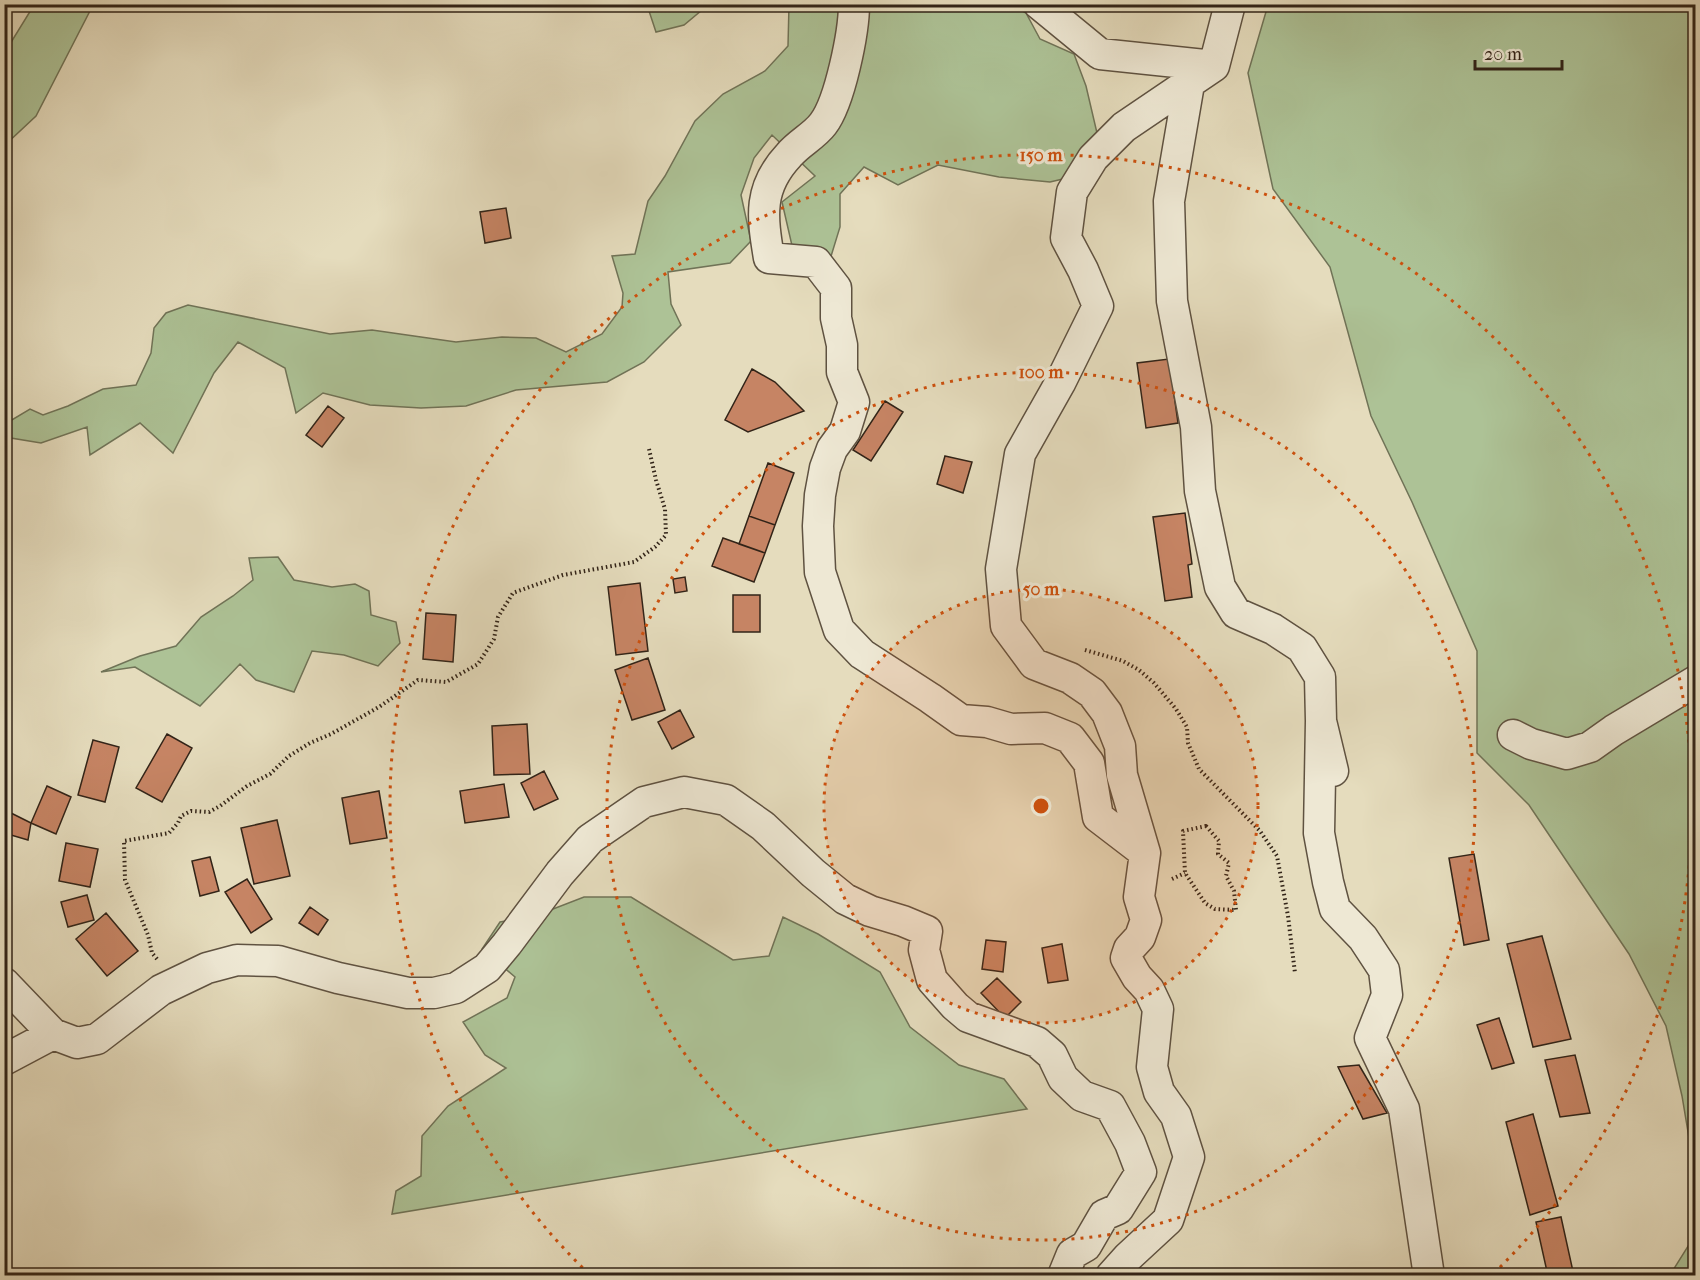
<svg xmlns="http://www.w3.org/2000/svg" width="1700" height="1280" font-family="'IM FELL French Canon',serif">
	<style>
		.green { fill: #adc296; stroke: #707357; stroke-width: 1.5 }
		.building { fill: #c68464; stroke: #322418; stroke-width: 1.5 }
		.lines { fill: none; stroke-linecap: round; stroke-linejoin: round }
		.street-casing { stroke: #5f5241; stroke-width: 33 }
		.path { stroke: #322418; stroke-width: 4; stroke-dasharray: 1.5 3; stroke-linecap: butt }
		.street { stroke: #eee8d4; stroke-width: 30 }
		.ring { fill: none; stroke: #cd510e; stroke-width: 3; stroke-dasharray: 3 6 }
		.centre { fill: #cd510e; stroke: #eee8d4; stroke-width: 3 }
		.ring-label { font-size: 18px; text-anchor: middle; font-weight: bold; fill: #cd510e; stroke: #eee8d4; stroke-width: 6; stroke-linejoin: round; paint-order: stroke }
	</style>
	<rect width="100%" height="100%" fill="#e5dcbd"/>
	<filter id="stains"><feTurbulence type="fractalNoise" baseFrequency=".00333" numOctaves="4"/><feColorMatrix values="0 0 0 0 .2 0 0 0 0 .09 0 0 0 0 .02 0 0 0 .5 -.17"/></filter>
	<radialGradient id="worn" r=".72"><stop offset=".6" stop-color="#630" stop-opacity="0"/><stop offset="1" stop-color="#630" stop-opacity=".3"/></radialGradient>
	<path class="green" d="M34 5H93L36 116 5 145V52Z
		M647 5V4L708 5 684 25 656 32Z
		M789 5H1012L1026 13 1040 39 1074 54 1086 86 1097 133 1084 174 1050 182 999 177 938 165 898 185 864 167 840 194V227L828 266 796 263 782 202 815 176 772 135 754 158 741 195 751 241 730 263 668 272 671 304 681 325 644 362 607 382 516 390 466 406 421 408 370 405 323 393 296 413 285 368 238 342 214 373 173 453 140 423 90 455 87 427 41 443 5 437V424L30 409 43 415 68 406 103 389 136 385 151 353 154 328 166 313 188 305 330 334 372 330 456 342 502 337 536 338 566 352 602 334 622 307 623 293 612 256 635 254 648 201 665 176 695 121 723 94 765 71 788 46Z
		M1268 5H1695V1174L1682 1096 1666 1026 1629 954 1529 805 1477 753V651L1412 502 1371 416 1330 267 1273 189 1248 73Z
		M278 557 294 580 332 587 355 584 369 591 371 615 396 622 400 643 378 666 344 655 312 651 294 692 256 680 240 664 200 706 135 667 101 672 140 656 176 646 201 617 233 596 253 580 249 558Z
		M584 897H631L733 960 769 956 783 917 818 934 880 972 910 1027 959 1065 1004 1079 1027 1109 392 1214 396 1191 421 1176 422 1136 448 1106 506 1068 485 1055 463 1022 507 998 515 977 482 949 500 922 535 916Z
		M1695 1235V1275H1670Z"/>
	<path class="building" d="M506 208 511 238 485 243 480 212Z
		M1169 359 1178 423 1146 428 1137 363Z
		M752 369 775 382 804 411 748 432 725 420Z
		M885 401 903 412 871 461 853 450Z
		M328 406 344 418 322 447 306 435Z
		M945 456 972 462 963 493 937 484Z
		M768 463 794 473 775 525 749 516Z
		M1185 513 1192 564 1188 565 1192 597 1165 601 1153 517Z
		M749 516 775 525 765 553 739 544Z
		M723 538 765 553 754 582 712 566Z
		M685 577 687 591 675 593 673 579Z
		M640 583 648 651 616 655 608 587Z
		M733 595H760V632H733Z
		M426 613 456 615 453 662 423 659Z
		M648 658 665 710 632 720 615 670Z
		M680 710 694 737 672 749 658 722Z
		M527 724 530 774 494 775 492 726Z
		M167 734 192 748 162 802 136 788Z
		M93 740 119 747 105 802 78 795Z
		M544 771 558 799 534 810 521 783Z
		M504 784 509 817 465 823 460 791Z
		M47 786 71 797 56 834 31 823Z
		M379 791 387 838 350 844 342 798Z
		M9 812 31 823 28 840 4 833V827Z
		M277 820 290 876 254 884 241 828Z
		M66 843 98 849 90 887 59 881Z
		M1474 854 1489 940 1464 945 1449 858Z
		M210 857 219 891 200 896 192 861Z
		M247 879 272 919 251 933 225 892Z
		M87 895 94 920 68 927 61 902Z
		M310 907 328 920 318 935 299 923Z
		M106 913 138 951 107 976 76 939Z
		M1542 936 1571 1039 1533 1047 1507 944Z
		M986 940 1006 942 1003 972 982 969Z
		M1062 944 1068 980 1048 983 1042 948Z
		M997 978 1021 1002 1005 1018 981 993Z
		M1499 1018 1514 1063 1492 1069 1477 1025Z
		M1575 1055 1590 1113 1560 1117 1545 1060Z
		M1359 1065 1387 1113 1363 1119 1338 1067Z
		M1533 1114 1558 1206 1530 1215 1506 1122Z
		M1561 1217 1574 1276H1548L1536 1222Z"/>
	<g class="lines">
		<g class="street-casing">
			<path id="street" d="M854 4C854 32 840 102 823 124 814 136 799 143 789 155 758 188 762 216 769 258L816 262 836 288V318L842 345V372L854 402 845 431 832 449 825 468 820 495 818 526 820 572 839 630 862 654 930 698 961 720 987 722 1011 729 1045 728 1070 738 1089 763 1098 817 1145 853 1122 775 1120 746 1107 713 1092 693 1070 678 1034 664 1006 626 1001 569 1020 454 1060 383 1098 306 1083 270 1066 238 1072 192 1093 158 1124 127 1214 66 1230 4
				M1039 4 1100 54 1214 66
				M1189 84 1169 201 1172 301 1196 427 1200 491 1220 587 1236 613 1273 629 1302 648 1320 677 1321 721
				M1513 735 1531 744 1567 754 1590 747 1614 730 1696 681
				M1333 771 1321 721 1319 833 1328 882 1335 909 1363 938 1384 970 1387 995 1370 1038 1404 1109 1429 1276
				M4 983 53 1034 77 1043 97 1039 161 990 207 968 237 960 278 961 338 978 408 993H434L456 988 487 968 507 944 560 873 590 839 644 802 684 792 726 800 763 826 813 873 845 899 870 911 903 921 927 931 924 950 932 980 955 1006 968 1017 1037 1042 1052 1055 1063 1078 1082 1096 1110 1106 1130 1143 1141 1172 1118 1209 1104 1215 1086 1246 1072 1254 1063 1276
				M4 1060 53 1034
				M1111 1276 1128 1257 1168 1220 1189 1157 1176 1116 1159 1092 1152 1067 1158 1009 1149 990 1137 977 1126 958 1129 949 1140 937 1146 920 1139 897 1145 853"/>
		</g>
		<path class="path" d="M1085 650 1123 661 1139 670 1154 683 1176 709 1187 727 1188 743 1199 769 1260 831 1277 856 1288 916 1295 973
			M1206 826 1219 841 1218 854 1229 863 1226 876 1234 891 1236 910 1215 909 1205 903 1185 873 1183 831Z
			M1172 879 1185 873
			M157 959 152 953 148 935 125 880 124 841 169 833 178 823 181 816 191 811 209 812 220 806 247 786 270 774 289 756 310 743 331 734 379 707 418 680 446 682 478 664 494 639 498 617 513 593 563 575 634 562 655 547 666 535 665 509 656 480 649 449"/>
		<use href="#street" class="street"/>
	</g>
	<circle cx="1041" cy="806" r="217" fill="#cd510e" fill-opacity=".12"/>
	<g class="ring">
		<circle cx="1041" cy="806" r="217"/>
		<circle cx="1041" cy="806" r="434"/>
		<path d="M589 1274A651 651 0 1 1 1493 1274"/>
	</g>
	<circle cx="1041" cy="806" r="9" class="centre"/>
	<g class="ring-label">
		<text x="1041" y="161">150 m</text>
		<text x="1041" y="378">100 m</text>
		<text x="1041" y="595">50 m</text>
	</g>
	<rect width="1700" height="1280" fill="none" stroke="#e5dcbd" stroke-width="24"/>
	<rect x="6" y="6" width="1688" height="1268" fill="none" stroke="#322418" stroke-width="3"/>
	<rect x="12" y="12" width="1676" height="1256" fill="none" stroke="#322418" stroke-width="1.5"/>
	<path d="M1475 60v9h87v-9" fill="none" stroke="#322418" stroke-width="3"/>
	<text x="1484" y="60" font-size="18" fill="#322418" stroke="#eee8d4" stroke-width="4.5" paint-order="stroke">20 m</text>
	<rect width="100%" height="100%" filter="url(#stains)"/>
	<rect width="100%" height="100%" fill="url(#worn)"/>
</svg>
